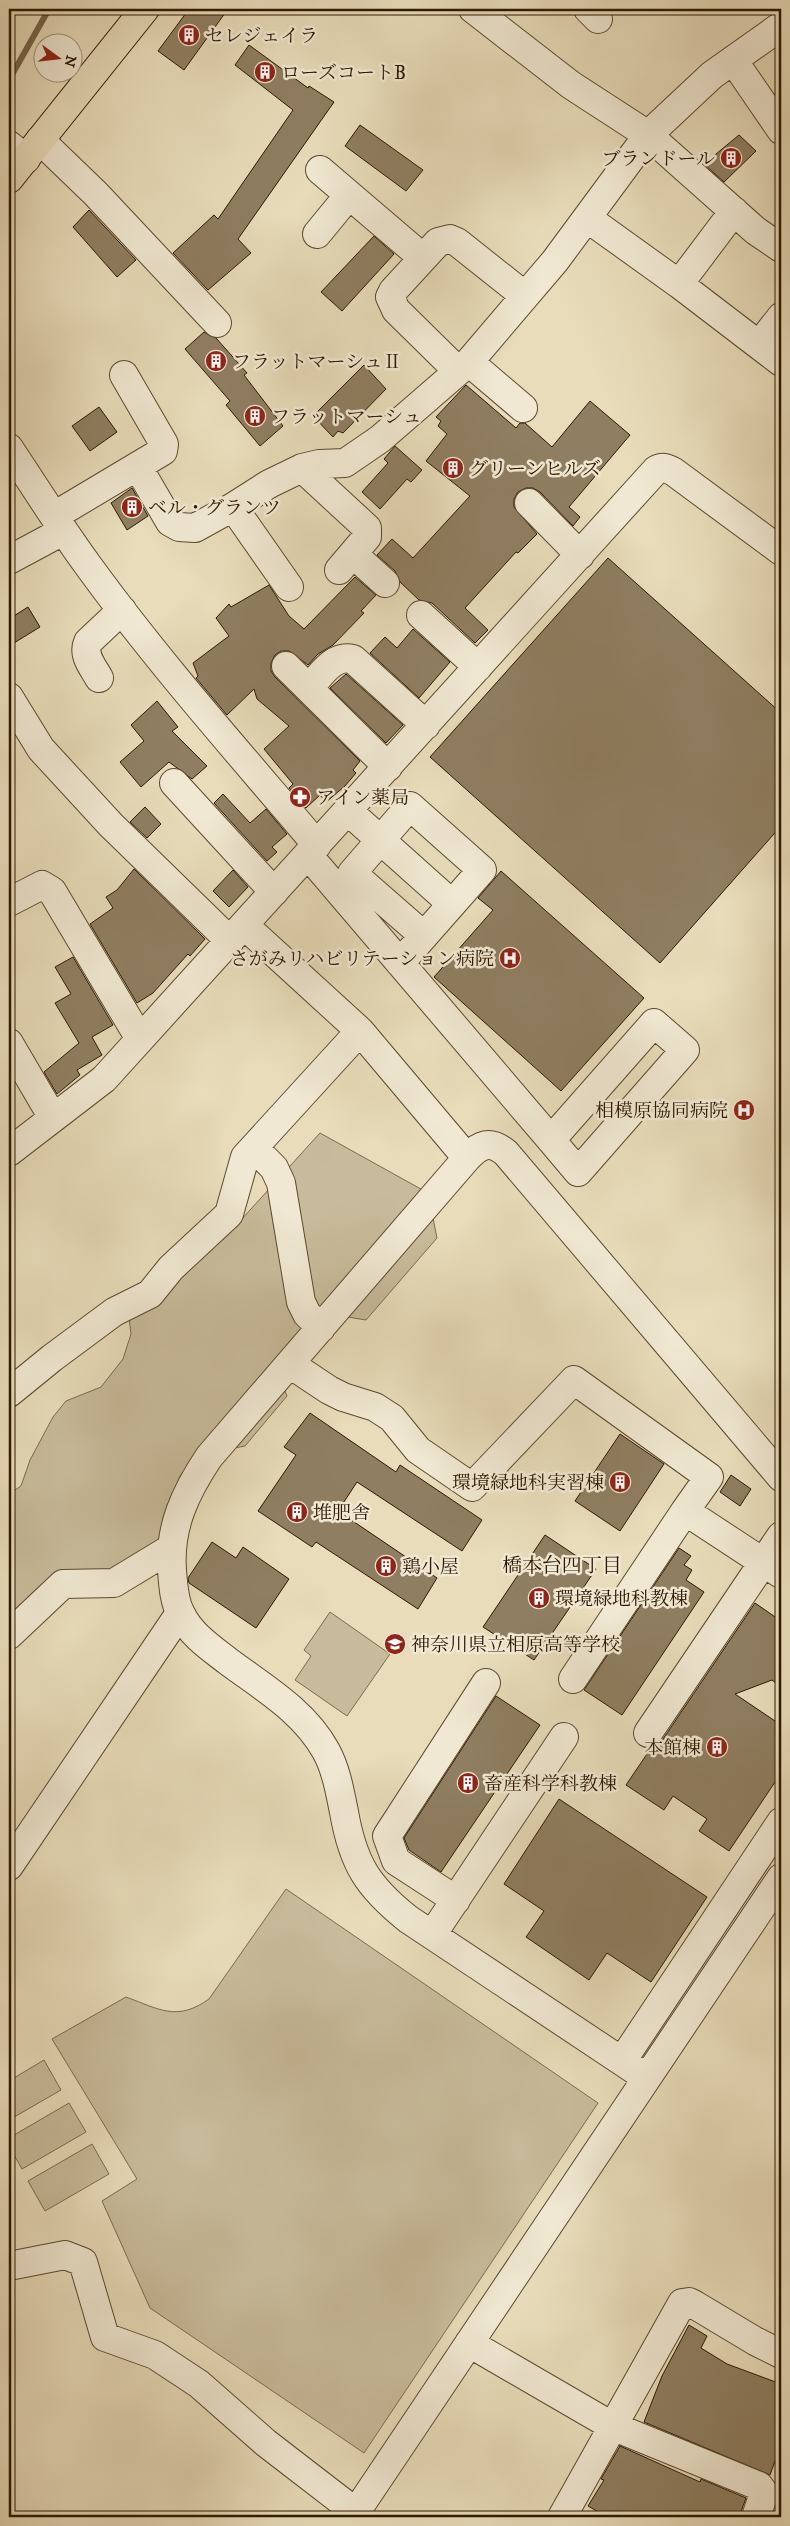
<svg xmlns="http://www.w3.org/2000/svg" width="790" height="2526" font-family="'IM FELL DW Pica','Noto Serif JP',serif">
	<style>
		.green { fill: #c8bb9b; stroke: #7b6a4e }
		.lines { fill: none; stroke-linecap: round; stroke-linejoin: round }
		.stream { stroke: #78654a; stroke-width: 6 }
		.building { fill: #8f7e61; stroke: #2e1801 }
		.minor-casing { stroke: #5c492f; stroke-width: 30 }
		.major-casing { stroke: #2e1801; stroke-width: 30 }
		.minor { stroke: #f0e8d2; stroke-width: 28 }
		.major { stroke: #e8dcba; stroke-width: 28 }
		.labels { text-anchor: middle; stroke-width: 5; stroke-linejoin: round; paint-order: stroke }
		.poi-label { font-size: 19px; fill: #2e1801; stroke: #f0e8d2; text-anchor: start }
		.neighbourhood-label { font-size: 20px; fill: #2e1801; stroke: #f0e8d2 }
	</style>
	<rect width="100%" height="100%" fill="#e8dcba"/>
	<filter id="stains"><feTurbulence type="fractalNoise" baseFrequency=".004" numOctaves="4"/><feColorMatrix values="0 0 0 0 .2 0 0 0 0 .09 0 0 0 0 .02 0 0 0 .5 -.17"/></filter>
	<radialGradient id="worn" r=".72"><stop offset=".6" stop-color="#630" stop-opacity="0"/><stop offset="1" stop-color="#630" stop-opacity=".3"/></radialGradient>
	<path class="green" d="M320 1133 428 1193 437 1238 366 1320 323 1313 276 1370 287 1396 245 1446 198 1455 180 1476 170 1504 162 1539 113 1570 9 1620V1494L21 1486 30 1460 53 1417 66 1401 101 1387 123 1359 131 1334 129 1318 241 1220Z
		M330 1612 390 1654 347 1716 295 1680 311 1656 304 1650Z
		M286 1889 598 2103 364 2453 150 2308 102 2201 137 2179 52 2039 126 1997C159 2009 177 2022 209 1999Z
		M44 2060 61 2090 9 2120V2081Z
		M69 2103 86 2132 22 2169 9 2146V2138Z
		M92 2144 109 2174 45 2211 28 2181Z"/>
	<g class="lines">
		<path class="stream" d="M9 80 49 9"/>
	</g>
	<path class="building" d="M189 9H228L184 70 158 51Z
		M249 45 308 88 309 86 334 102 238 239 251 253 208 290 173 253 214 215 218 219 293 110 235 65Z
		M360 125 423 170 406 191 345 146Z
		M739 135 756 151 724 182 704 164Z
		M89 210 136 260 117 277 73 227Z
		M374 236 394 254 342 311 321 292Z
		M204 332 216 338 247 373 244 375 283 426 260 446 226 405 230 401 185 349Z
		M364 365 386 389 343 433 338 431 333 437 313 416Z
		M466 385 516 428 520 423H525L552 447 590 401 630 435 569 507 580 517 573 526 540 492 533 488H526L518 492 514 499V507L537 534 518 553 516 552 465 608 488 630 475 643 432 603 419 600 400 582 395 571 377 555 392 539 413 558 470 496 426 461 447 434 438 426 441 421 436 417Z
		M99 407 117 432 90 451 72 426Z
		M395 446 422 470 411 482 407 479 380 509 362 492 388 463 384 459Z
		M132 488 148 516 127 530 111 503Z
		M608 558 781 713V826L660 963 430 757Z
		M355 577 376 595 361 611 364 613 333 645 318 654 308 665 289 651H281L275 655 271 663V671L275 677 360 761 353 770 356 773 345 786 326 802 320 795 306 808 289 788 293 784 264 749 289 726 257 699 254 689 227 715 196 678 198 676 193 663 229 636 216 618 229 604 231 607 269 585 289 616 304 629Z
		M28 607 40 627 9 646V619Z
		M413 629 450 662 419 698 370 653 385 637 397 648Z
		M346 674 403 725 386 743 330 688Z
		M157 701 178 727 172 731 207 766 192 779 169 762 141 787 120 762 144 741 131 725Z
		M223 794 250 823 266 809 287 834 272 847 277 852 267 861 214 803Z
		M145 807 161 824 147 838 130 822Z
		M134 869 205 939 190 956 188 954 153 993 137 1003 90 924 113 908 106 897 117 890Z
		M233 870 248 887 229 907 213 891Z
		M501 871 644 998 561 1091 434 977 493 910 478 898Z
		M73 957 113 1025 92 1037 102 1055 77 1070 80 1075 57 1094 44 1072 79 1043 55 1003 71 994 55 967Z
		M310 1413 396 1472 400 1465 482 1520 462 1551 357 1482 338 1511 437 1578 418 1609 316 1542 312 1547 258 1511 296 1455 284 1447Z
		M620 1434 664 1464 620 1531 575 1501Z
		M731 1475 751 1489 740 1506 720 1492Z
		M545 1535 596 1569 534 1660 483 1627Z
		M212 1542 236 1558 243 1547 289 1579 256 1628 189 1583 188 1578Z
		M679 1548 691 1556 684 1565 692 1570 686 1580 704 1592 622 1715 584 1690Z
		M755 1603 781 1621V1687L772 1680 735 1694 781 1725V1773L729 1851 699 1831 707 1819 673 1796 664 1810 626 1785 651 1748 661 1742Z
		M496 1696 540 1725 441 1872 409 1850 404 1838Z
		M559 1799 707 1897 651 1982 607 1953 589 1980 526 1937 544 1911 504 1884Z
		M689 2325 707 2336 701 2348 727 2364 781 2384V2444L770 2475 644 2422 662 2376Z
		M620 2446 700 2482 701 2479 746 2498 739 2517H607L588 2506 604 2480 601 2479Z"/>
	<g class="lines">
		<g class="minor-casing">
			<path id="minor" d="M473 9 571 85 648 135 756 231 781 248
				M588 9 598 19
				M733 60 781 130
				M40 140 96 194 217 323
				M9 145 26 159
				M320 170 423 258
				M587 218 679 284 781 362
				M317 234 349 195
				M679 284 734 211
				M759 345 781 317
				M469 362 523 408
				M458 371 396 310 390 297 393 291 438 242 450 239 457 242 525 296
				M9 448C35 487 60 527 87 564 158 662 239 753 317 845
				M138 467 170 522 179 527 195 528 233 507 269 484 302 468 319 464 345 463 380 439 469 362 555 261 648 135 712 75 781 26
				M302 468 367 528V537L339 570
				M529 503 580 555
				M233 507 289 587
				M54 516 163 451 164 444 124 375
				M353 554 385 583
				M9 560 63 531
				M421 615 478 667
				M286 666 388 767
				M99 678C93 667 82 655 88 642L122 610
				M309 688C321 675 333 654 353 659L426 725
				M9 697 41 749 111 825 230 941
				M174 783 274 892
				M348 811 452 904
				M308 855 551 1140 578 1172 685 1050 654 1023 551 1140
				M9 902 42 885 52 891 140 1039
				M244 925 360 1031 467 1158
				M400 963 482 870 410 806 352 873 424 936
				M9 1043 53 1118
				M254 1148 274 1168 281 1183 301 1302 307 1314 321 1328
				M9 1152 104 1079 656 470C663 466 667 468 674 472L781 551
				M290 1364 329 1390 343 1397 375 1407 392 1418 418 1450 472 1487 574 1380 709 1477 685 1511 781 1574
				M9 1393 52 1358 114 1312 150 1294 171 1268 229 1214 245 1157 360 1031
				M9 1635 63 1584 114 1583 170 1549
				M573 1679 685 1511
				M648 1733 781 1536
				M9 1866 180 1613
				M456 1900 396 1861 387 1836 486 1683
				M432 1935 564 1737
				M622 2061 781 1822
				M647 2078 408 1919C368 1887 353 1864 344 1812 340 1792 336 1769 326 1751 304 1711 264 1688 229 1662 211 1648 191 1635 181 1614 174 1602 173 1584 172 1570 169 1527 185 1493 209 1457L467 1158C480 1144 490 1140 506 1153L781 1477
				M9 2266 65 2255 83 2262 105 2337 155 2355 199 2384 266 2443 362 2517
				M469 2343 612 2426 759 2486 764 2493 756 2517
				M356 2512 781 1878
				M562 2517 682 2303 689 2302 695 2305 755 2341 781 2354"/>
		</g>
		<g class="major-casing">
			<path id="major" d="M9 179 145 9"/>
		</g>
		<use href="#minor" class="minor"/>
		<use href="#major" class="major"/>
	</g>
	<defs>
		<g id="building-disc" transform="scale(1.125)"><circle r="9.5" fill="#8f2418" stroke="#f0e8d2"/><path d="M-4-6H4V6H1V3H-1V6H-4ZM-2.5-4.3h1.7v1.8h-1.7ZM.8-4.3h1.7v1.8H.8ZM-2.5-1h1.7V.8h-1.7ZM.8-1h1.7V.8H.8Z" fill="#fff"/></g>
		<g id="pharmacy-disc" transform="scale(1.125)"><circle r="9.5" fill="#8f2418" stroke="#f0e8d2"/><path d="M-2-6h4v4h4v4h-4v4h-4v-4h-4v-4h4Z" fill="#fff"/></g>
		<g id="hospital-disc" transform="scale(1.125)"><circle r="9.5" fill="#8f2418" stroke="#f0e8d2"/><path d="M-5-5h3v3.5h4V-5h3V5h-3V1.5h-4V5h-3Z" fill="#fff"/></g>
		<g id="school-disc" transform="scale(1.125)"><circle r="9.5" fill="#8f2418" stroke="#f0e8d2"/><path d="M0-5L7-2L0 1L-7-2ZM-4 1L0 2.5L4 1V4Q0 6-4 4Z" fill="#fff"/></g>
	</defs>
	<g fill-rule="evenodd">
		<use href="#building-disc" x="189" y="35"/>
		<use href="#building-disc" x="265" y="72"/>
		<use href="#building-disc" x="731" y="158"/>
		<use href="#building-disc" x="216" y="361"/>
		<use href="#building-disc" x="255" y="416"/>
		<use href="#building-disc" x="453" y="468"/>
		<use href="#building-disc" x="132" y="507"/>
		<use href="#pharmacy-disc" x="300" y="797"/>
		<use href="#hospital-disc" x="510" y="958"/>
		<use href="#hospital-disc" x="744" y="1110"/>
		<use href="#building-disc" x="620" y="1482"/>
		<use href="#building-disc" x="297" y="1512"/>
		<use href="#building-disc" x="386" y="1566"/>
		<use href="#building-disc" x="539" y="1598"/>
		<use href="#school-disc" x="395" y="1644"/>
		<use href="#building-disc" x="717" y="1747"/>
		<use href="#building-disc" x="468" y="1783"/>
	</g>
	<g class="labels">
		<g class="poi-label">
			<text x="205" y="42">セレジェイラ</text>
			<text x="281" y="79">ローズコートB</text>
			<text x="715" y="165" text-anchor="end">ブランドール</text>
			<text x="232" y="368">フラットマーシュⅡ</text>
			<text x="271" y="423">フラットマーシュ</text>
			<text x="469" y="475">グリーンヒルズ</text>
			<text x="148" y="514">ベル・グランツ</text>
			<text x="316" y="804">アイン薬局</text>
			<text x="494" y="965" text-anchor="end">さがみリハビリテーション病院</text>
			<text x="728" y="1117" text-anchor="end">相模原協同病院</text>
			<text x="604" y="1489" text-anchor="end">環境緑地科実習棟</text>
			<text x="313" y="1519">堆肥舎</text>
			<text x="402" y="1573">鶏小屋</text>
			<text x="555" y="1605">環境緑地科教棟</text>
			<text x="411" y="1651">神奈川県立相原高等学校</text>
			<text x="701" y="1754" text-anchor="end">本館棟</text>
			<text x="484" y="1790">畜産科学科教棟</text>
		</g>
		<g class="neighbourhood-label">
			<text x="562" y="1572">橋本台四丁目</text>
		</g>
	</g>
	<rect width="790" height="2526" fill="none" stroke="#e8dcba" stroke-width="30"/>
	<rect x="10" y="10" width="770" height="2506" fill="none" stroke="#2e1801" stroke-width="2.5"/>
	<rect x="15" y="15" width="760" height="2496" fill="none" stroke="#2e1801"/>
	<g transform="translate(58 58) rotate(105)"><circle r="24" fill="#f0e8d2" stroke="#a2957e"/>
	<path d="M0-4L9 19L0 12L-9 19Z" fill="#8f2418"/>
	<text y="-8" font-size="14" font-weight="bold" text-anchor="middle" fill="#2e1801">N</text>
	</g>
	<rect width="100%" height="100%" filter="url(#stains)"/>
	<rect width="100%" height="100%" fill="url(#worn)"/>
</svg>
